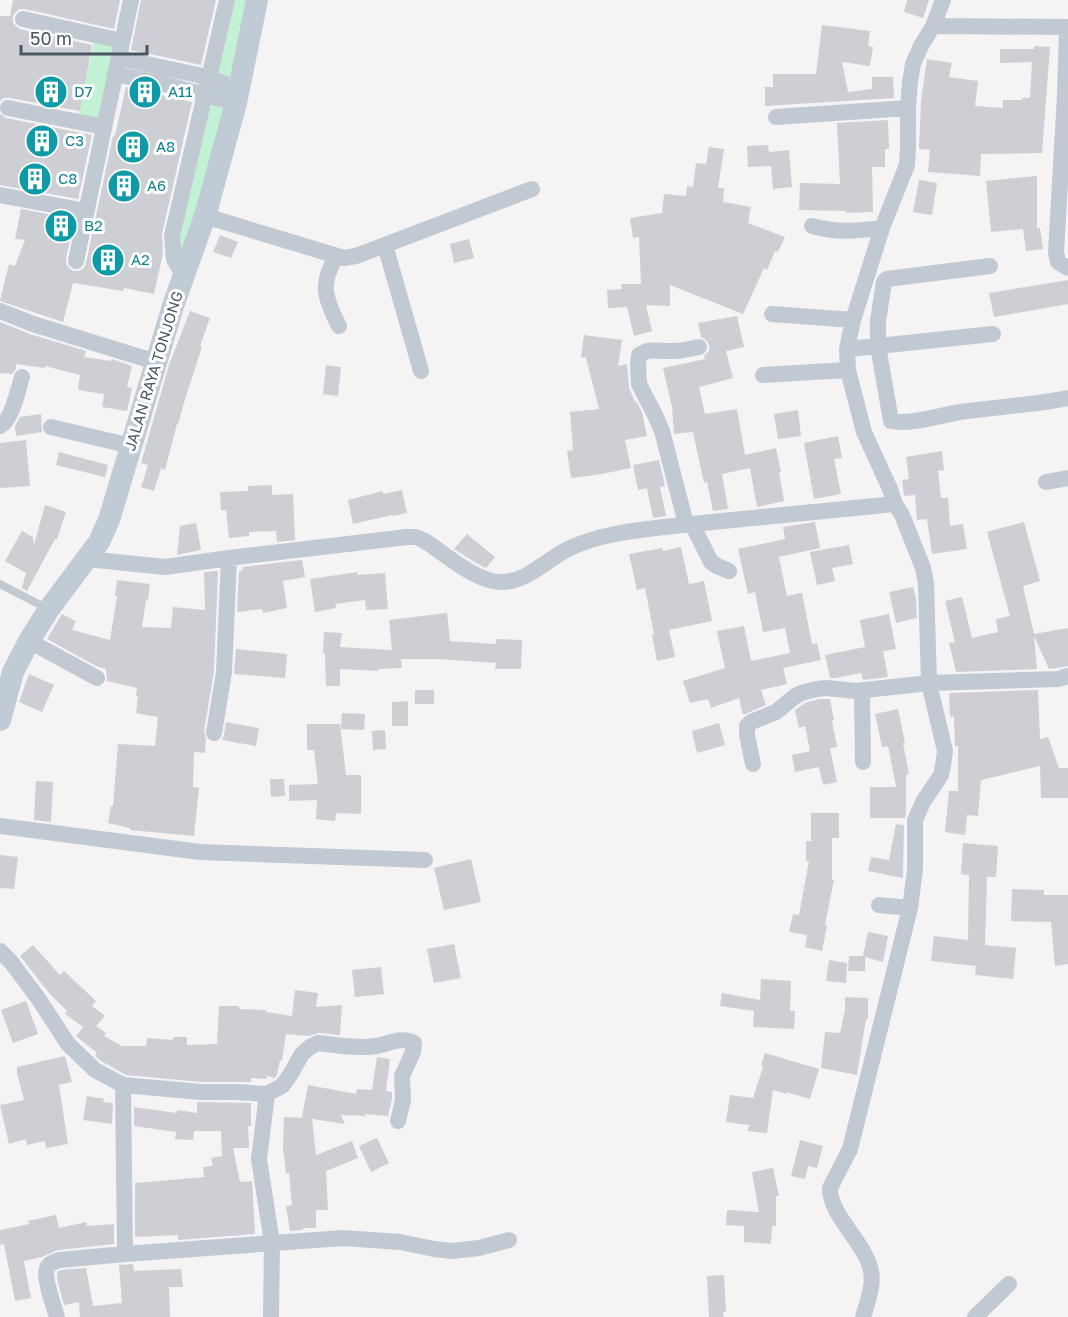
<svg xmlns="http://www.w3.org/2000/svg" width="1068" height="1317" font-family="'Golos Text',sans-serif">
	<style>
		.green { fill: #c3f1d5 }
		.building { fill: #cdcfd5 }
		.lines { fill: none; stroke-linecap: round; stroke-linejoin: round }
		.lane { stroke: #c1cad2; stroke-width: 8 }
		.street { stroke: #c1cad2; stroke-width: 16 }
		.secondary { stroke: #c1cbd6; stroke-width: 22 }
		.labels { text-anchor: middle; stroke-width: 6; stroke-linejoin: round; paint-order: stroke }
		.culture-label { font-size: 15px; fill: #0d838f; stroke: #fff; text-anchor: start }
		.street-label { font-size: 15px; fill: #4a5661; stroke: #fff }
	</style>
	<rect width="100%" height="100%" fill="#f5f3f3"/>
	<path class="green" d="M227 0H257L183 275 174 259Z
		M95 36 122 41 104 127 77 122Z"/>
	<path class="building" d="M13 0H120L114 29 25 9H19L16 12 13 16V23L16 26 20 29 92 45 80 111 10 98H4L0 101V16H10Z
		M141 0H216L201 65 131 50Z
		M907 0H929L923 18 904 12Z
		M822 25 870 31 868 46 873 47 870 66 842 62 848 92 872 89V77H893L894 98 765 106V87H773V74H816Z
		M1034 46 1050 47 1042 153 981 154 980 176 928 172 930 150 919 149 921 101 927 59 952 63 949 77 978 81 975 106 1003 108V100H1022V98H1030L1032 62 1000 63V49H1034Z
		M126 87 192 102 162 234 163 254 154 294 124 288 123 291 73 283 63 322 0 301 9 264 15 266 25 240 15 239 21 209 74 219 66 259V264L69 268 73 271H79L84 268 86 263 113 136 115 135Z
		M0 114 6 118 92 135 78 199 0 185Z
		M888 120 889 149H885V167H872L873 212 846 213V211L799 210 800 183 840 184 837 123Z
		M768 145 769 152 789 150 792 187 773 189 771 166 748 167 747 146Z
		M709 147 724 149 718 188H724L723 202 751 207 748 223 785 237 778 252 775 251 767 270 764 268 743 314 670 285V306L646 305 652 331 634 336 627 307 608 308 607 290 622 289 621 284H641L639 237 633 238 630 218 662 213 664 194 686 196 687 186 693 187 696 163 706 164Z
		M1037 176V229L1040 228 1043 249 1026 251 1023 229 991 232 986 181Z
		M919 180 937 183 932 215 913 212Z
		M220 235 238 242 231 258 213 252Z
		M469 239 474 258 454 263 450 244Z
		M1068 280V304L994 317 989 293Z
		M190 311 210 318 200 346 202 347 186 396 178 424H177L165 470 161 468 154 491 141 487 148 465 141 463 169 365Z
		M737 316 744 347 726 351 733 378 699 387 705 414 737 409 745 455 776 448 781 472H779L784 501 757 507 750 468 722 474 728 509 713 511 707 482 704 483 693 432 674 434 672 407 663 368 705 359 704 356 709 351V345L706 340 701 337 698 323Z
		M0 322 30 334 86 351 84 357 111 361 112 359 132 366 127 387 132 388 127 411 102 407 104 394 78 390 80 375 45 366V368L16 364V369L12 374 0 373Z
		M584 335 622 340 618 366 627 364 629 388 635 402 636 401 642 412 647 436 625 440 631 468 602 474 571 478 567 451 573 450 570 412 599 409 586 358 581 357Z
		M326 365 341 367 338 396 323 394Z
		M798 410 801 436 778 439 774 414Z
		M41 414 42 432 16 436 15 426 20 417Z
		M838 436 842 458 834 459 841 494 814 499 804 443Z
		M26 440 30 486 0 488V443Z
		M942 451 944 470 938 471 941 498H948L950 526 963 524 967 549 932 554 927 519 917 520 915 495 904 496 902 480 909 479 906 457Z
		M59 452 108 465 105 477 56 465Z
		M659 460 665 486 660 487 666 516 653 518 647 488 638 490 633 465Z
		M272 485V495L293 494 295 540 277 542 276 531 249 532V536L229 538 226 510H221L220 492 248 491V486Z
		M402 490 407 513 393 516 392 515 353 524 348 500 383 491V494Z
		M45 505 66 512 57 539H55L27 591 22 588 26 573 5 561 22 531 33 537 34 545Z
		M815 522 820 548 779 557 787 596 802 593 812 644 817 643 821 660 783 668 787 684 761 690 766 705 743 715 739 698 711 708 708 699 690 703 683 681 725 668 717 631 744 626 751 661 790 653 785 628 763 632 755 592 748 594 738 549 785 539 783 527Z
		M1024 522 1040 581 1023 586 1034 634 1068 628V666L1049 669 1034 636 1037 669 956 672 949 643 955 642 945 601 962 597 972 638 998 632 996 619 1010 616 987 532Z
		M196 523 201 550 177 555 180 526Z
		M467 534 495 557 486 568 476 563 454 549Z
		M849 545 853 564 832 568 835 581 817 585 810 552Z
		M681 547 689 584 704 581 712 621 669 630 675 657 657 661 652 635 654 634 645 588 637 590 629 554 662 548 663 551Z
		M302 560 305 577 283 581 287 608 263 613 262 609 237 612 239 571 243 570 242 567Z
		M218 571 214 671 204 731 206 739 205 753 194 752 193 787 199 788 194 836 130 830V828L108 823 111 806H113L118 744 155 746 158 717 136 713 138 696H136L137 688 107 681 106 669 96 666 47 639 62 614 76 621 72 630 110 640 117 596H115L117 580 150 584 148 600H146L142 627 171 628 173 607 205 610 204 572Z
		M357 572 358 575 385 573 388 609 366 610 365 600 335 604 336 608 315 612 310 579Z
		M913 587 916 599 917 618 896 623 889 592Z
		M447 613 450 641 496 644V639L522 640 521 669H495L496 663 438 659H401L402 668 378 669V671L340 669V686H326L325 654 323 653 324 632 342 633 340 647 392 650 389 620Z
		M889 614 896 649 883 651 888 677 863 680 861 673 835 678H830L825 655 865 647 860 620Z
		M236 649 287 654 285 678 234 674Z
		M29 674 54 685 42 712 19 702Z
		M415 690H434V704H415Z
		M1038 690 1040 739 1048 737 1059 768H1068V798H1041L1040 766 981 780 978 816 967 815 965 835 945 832 949 791H958V746H955L954 716 950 717 949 693Z
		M819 699H830L834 720 832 721 837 747 830 748 837 782 823 785 819 767 795 772 792 755 810 751 805 726 799 728 795 710 805 703Z
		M408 701V726H392V702Z
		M898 709 905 743H903L909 774 906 775V815L905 818H870V787H896L888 746 882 747 875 714Z
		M342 713 365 714 364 730 341 729Z
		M226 722 259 728 256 746 222 740 224 735Z
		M719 723 725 745 697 753 692 731Z
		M307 724H340L346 775H361V814L336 813 335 821 316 819 317 800 289 801V785L318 784 314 750H307Z
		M385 730 386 749 373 750 372 731Z
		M270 779H284L285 796 271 797Z
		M36 781 53 782 51 822 34 820Z
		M811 813H839V838H832V880H834L825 925 827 926 822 951 805 947 807 935 789 932 793 914 799 915 809 861H806V841H811Z
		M896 824 904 825 903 878 868 871 871 857 889 860Z
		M963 843 998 846 996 877H987L985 945 1016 948 1013 979 975 975 976 966 931 961 934 936 968 940 969 875 961 874Z
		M0 855 18 857 14 889 0 888Z
		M471 859 481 902 444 910 434 868Z
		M1012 889 1044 890V895H1068V964L1055 966 1051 922 1011 921Z
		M868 932 888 936 883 962 865 957V971H848L849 956H863Z
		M454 944 461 978 434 983 427 949Z
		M33 945 60 975 64 971 96 1001 92 1006 105 1016 96 1026 106 1033 104 1036 122 1046H146L147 1038 173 1040V1037H187V1045L217 1044 219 1006H239V1009L266 1010V1012L292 1016 295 990 318 993 316 1007 342 1005 340 1035 319 1033 309 1036 286 1034 282 1061 280 1060 277 1075 275 1078 267 1076V1079L251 1078V1082H201L126 1075 101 1061 95 1056 97 1053 76 1036 83 1027 65 1014 67 1011 49 993 20 956Z
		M829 960 847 963 846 983 826 981Z
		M381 967 384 994 355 997 352 970Z
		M761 979 791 981 790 1011H795L794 1029 753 1027 754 1011 720 1006 722 993 760 1000Z
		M845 997 868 998V1019H866L857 1075 821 1068 825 1032 840 1033 845 1010Z
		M26 1001 38 1034 13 1043 1 1010Z
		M765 1053 819 1069 810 1099 786 1092V1094L773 1090 767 1133 748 1131 749 1125 726 1122 730 1095 753 1098 763 1067 761 1066Z
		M65 1056 72 1082 59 1085 68 1144 46 1148 45 1141 27 1145 26 1139 9 1144 0 1105 24 1100 17 1073V1067Z
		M377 1057 390 1059 386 1091 392 1092V1099L388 1116 365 1114 366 1116 341 1115 345 1124 312 1119 316 1155 352 1141 358 1158 326 1171 328 1210H316V1228H303V1230L290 1231 286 1206 292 1205 289 1173 286 1174 283 1147 284 1117 307 1118 302 1117 308 1085 356 1094 357 1089 372 1090Z
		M87 1096 104 1099 103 1102 113 1103 112 1124 83 1120Z
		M197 1102 251 1103V1126H248L249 1148H233L240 1182 252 1181 255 1234 178 1240V1235L135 1237V1183L204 1177 203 1167 213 1166 211 1158 222 1156 221 1131H194L193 1140 175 1139 176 1132 134 1126V1107L177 1113V1110L197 1113Z
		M377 1138 389 1163 371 1172 359 1146Z
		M800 1140 823 1146 817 1168 808 1166 805 1179 791 1176Z
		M773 1168 779 1196H776V1226H772L771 1244 744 1242V1226L726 1225 727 1210 759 1212 752 1172Z
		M56 1215 59 1228 86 1222 87 1226 114 1224V1244L58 1250 42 1257 24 1261 31 1298 15 1301 4 1244 0 1245V1230L29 1224 28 1221Z
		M133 1264 134 1271 181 1269 183 1287H169L170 1317H80L79 1302 64 1305 58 1283 57 1272 61 1270 86 1268 93 1306 122 1303 119 1265Z
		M724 1275 726 1312H723L724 1317H709L707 1276Z"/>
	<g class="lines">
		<path class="lane" d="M0 584 48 609"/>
		<path class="street" d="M23 19 122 41
			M933 26 1068 27
			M1067 27 1065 95 1056 252 1058 262 1068 268
			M119 58 198 75 239 88
			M115 74 160 83 236 103
			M8 108 104 127
			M776 117 908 108
			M0 195 86 211
			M205 216 344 258 356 256 385 245 532 189
			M812 226C839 233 854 231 882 228
			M385 245 421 371
			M337 256C319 283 325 299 339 326
			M76 261 131 0
			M183 275 174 259 172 236 227 0
			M0 311 33 324 156 362
			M772 314 853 320
			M993 334 878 346 891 421C911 425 940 415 961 412 996 407 1033 405 1068 398
			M847 349 878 346V321L884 282 887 279 990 266
			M763 375 848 370
			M0 426C12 420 18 390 22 377
			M51 427 131 446
			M1046 482 1068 478
			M686 524 662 431 655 415 639 384 638 363 639 355C650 347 660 352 673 351 682 351 690 349 699 347
			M692 524 711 562 717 566 729 571
			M87 559 165 567 229 558 407 537H416L425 541C445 554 475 581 500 582 526 583 546 560 568 549 583 542 599 537 615 534 641 529 667 527 692 524 760 517 828 510 895 504
			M29 641 97 678
			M862 690 863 762
			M214 733 224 672 229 558
			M753 764 747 735V726L751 722 776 712 794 697 801 693 817 689 826 688 856 691 929 683 1058 679 1068 676
			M0 826 200 852 425 860
			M879 905 910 908
			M0 951 11 962 38 998 68 1044 95 1070 123 1085 201 1092H236L267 1094 282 1086 290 1075 302 1054 310 1047 318 1043C336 1045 359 1049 376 1046 389 1044 401 1036 414 1043L413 1052 402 1076 403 1100 398 1121
			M123 1085 125 1254 343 1238 400 1242 434 1249 452 1251 479 1248 509 1240
			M267 1094 259 1159 272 1243 271 1317
			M57 1317C54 1306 43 1278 47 1268 49 1263 54 1262 59 1260L125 1254
			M863 1317C867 1303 874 1286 871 1271 866 1243 829 1215 830 1188L850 1149 910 908 915 870V820L923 802 941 775 943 766 945 751 929 683 926 583 923 568 902 515 895 504 890 489 864 432 848 370 847 349 853 320 882 228 907 165 908 148V108L910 82 913 64 921 46 933 26 943 0
			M975 1317 1009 1284"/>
		<path class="secondary" d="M0 720 13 672 29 641 49 609 99 542 109 520 173 306 205 216 236 103 257 0"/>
	</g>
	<defs>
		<g id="building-disc" transform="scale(1.725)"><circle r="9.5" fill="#0f9aa8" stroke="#fff"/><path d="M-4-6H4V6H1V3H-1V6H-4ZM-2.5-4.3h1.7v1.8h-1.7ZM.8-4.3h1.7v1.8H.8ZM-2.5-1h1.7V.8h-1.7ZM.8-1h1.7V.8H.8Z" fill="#fff"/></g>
	</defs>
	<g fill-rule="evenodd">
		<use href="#building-disc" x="51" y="92"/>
		<use href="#building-disc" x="145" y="92"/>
		<use href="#building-disc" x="42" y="141"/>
		<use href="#building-disc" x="133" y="147"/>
		<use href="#building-disc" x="35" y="179"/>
		<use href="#building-disc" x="124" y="186"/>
		<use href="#building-disc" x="61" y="226"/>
		<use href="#building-disc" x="108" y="260"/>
	</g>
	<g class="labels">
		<g class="culture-label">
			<text x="74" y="97">D7</text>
			<text x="168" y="97">A11</text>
			<text x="65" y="146">C3</text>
			<text x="156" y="152">A8</text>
			<text x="58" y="184">C8</text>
			<text x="147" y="191">A6</text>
			<text x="84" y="231">B2</text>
			<text x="131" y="265">A2</text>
		</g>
		<g class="street-label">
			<text transform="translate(154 371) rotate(-73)" y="5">JALAN RAYA TONJONG</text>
		</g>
	</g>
	<path d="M21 45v9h126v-9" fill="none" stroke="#4a5661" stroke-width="3"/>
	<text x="30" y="45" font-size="18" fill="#4a5661" stroke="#ffffff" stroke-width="4.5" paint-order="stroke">50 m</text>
</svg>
